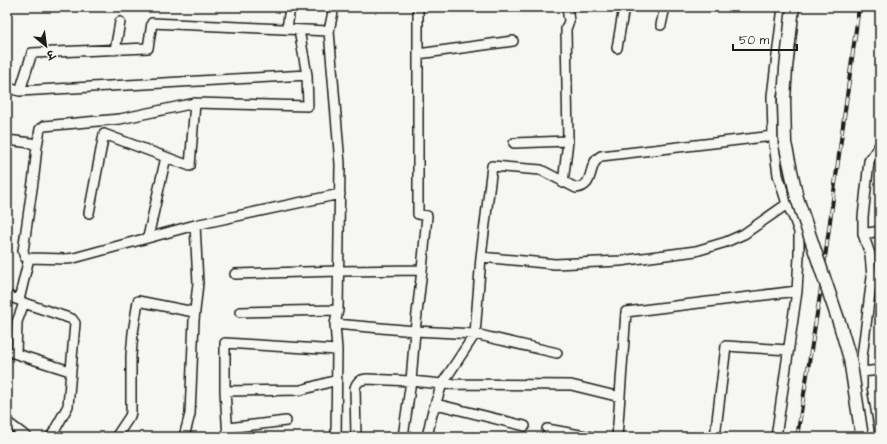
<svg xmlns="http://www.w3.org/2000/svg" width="887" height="444" font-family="'Architects Daughter','Playpen Sans Deva',sans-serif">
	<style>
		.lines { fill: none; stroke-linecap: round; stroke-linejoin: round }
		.minor-casing { stroke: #1c1c1c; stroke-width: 12 }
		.minor { stroke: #f6f6f2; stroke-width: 9 }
		.rail-casing { stroke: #1c1c1c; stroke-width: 4 }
		.rail { stroke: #f6f6f2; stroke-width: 2.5; stroke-dasharray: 8; stroke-linecap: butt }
		.major-bridge-casing { stroke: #1c1c1c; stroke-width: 15; stroke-linecap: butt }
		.major-bridge { stroke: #f6f6f2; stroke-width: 12 }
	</style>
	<rect width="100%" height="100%" fill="#f6f6f2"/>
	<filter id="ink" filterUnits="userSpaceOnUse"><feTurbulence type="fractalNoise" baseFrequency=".025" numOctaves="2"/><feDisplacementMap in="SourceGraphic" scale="8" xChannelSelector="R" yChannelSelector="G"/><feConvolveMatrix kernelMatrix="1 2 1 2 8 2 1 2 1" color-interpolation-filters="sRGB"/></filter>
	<g filter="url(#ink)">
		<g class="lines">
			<g class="minor-casing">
				<path id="minor" d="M334 7 329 31 340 164 338 310 335 324 337 350 336 437
					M661 25 665 7
					M287 29 290 7
					M617 48 624 7
					M115 50 120 22
					M418 54 513 41
					M7 88 20 91 307 75
					M20 91 32 53 148 48 152 23 329 31
					M7 140 31 143 37 146 34 175 23 251 25 257 29 258 67 259 74 258 195 225 340 194
					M514 143 568 141
					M37 146 40 129 44 126 120 119 195 103 308 106 307 75 299 30
					M563 183 568 141 566 29 569 21 567 7
					M89 213 104 134 190 166 195 103
					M863 234 880 231
					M148 237 166 157
					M481 257 555 264 620 261 696 251 726 242 744 234 787 204
					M29 258 19 300 24 303 72 319 75 323 68 406 51 437
					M235 274 339 271 422 270
					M7 296 19 300
					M240 312 338 310
					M335 324 415 331 475 334 557 353
					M7 351 70 371
					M16 354 17 322 24 303
					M862 372 880 370
					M225 391 301 390 337 380
					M436 404 525 426
					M7 422 27 437
					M228 428 286 421
					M547 429 591 437
					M116 437 130 416 131 412V356L133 333 138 301 194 312
					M184 437 190 414 194 320 198 283 195 225
					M228 437 225 391V343L337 350
					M356 437 355 388C357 381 360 380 367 379L411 381 442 384 571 385 620 397
					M403 437 411 381 415 331 422 270 427 216 418 214V7
					M427 437 432 414 442 384 475 334 481 257 492 166 541 170 576 188C596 186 586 165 601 156L773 136
					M617 437 626 312 797 291
					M715 437 726 346 788 350
					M776 437 797 291 799 257V232L794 218 787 204 778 175 773 136 772 96 783 7
					M870 437 862 390V357L872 277 870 254 863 234V217L869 161 880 145"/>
			</g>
			<use href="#minor" class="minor"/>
			<g class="rail-casing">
				<path id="rail" d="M797 437 820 295 859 7"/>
			</g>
			<use href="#rail" class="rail"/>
			<g class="major-bridge-casing">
				<path id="major-bridge" d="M793 7 786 68 784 100 785 143 797 198 840 325 850 359 862 437"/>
			</g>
			<use href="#major-bridge" class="major-bridge"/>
		</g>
	</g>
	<rect width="887" height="444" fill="none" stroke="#f6f6f2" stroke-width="24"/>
	<rect x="12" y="12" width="863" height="420" fill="none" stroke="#1c1c1c" stroke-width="1.5" filter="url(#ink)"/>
	<g transform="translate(46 46) rotate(151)" stroke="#f6f6f2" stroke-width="3" paint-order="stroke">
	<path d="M0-3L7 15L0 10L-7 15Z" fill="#1c1c1c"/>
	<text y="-6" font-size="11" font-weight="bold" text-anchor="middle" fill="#1c1c1c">उ</text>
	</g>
	<path d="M733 44v6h64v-6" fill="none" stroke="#1c1c1c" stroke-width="2"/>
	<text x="739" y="44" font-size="12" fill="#1c1c1c" stroke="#f6f6f2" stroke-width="3" paint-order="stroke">50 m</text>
</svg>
